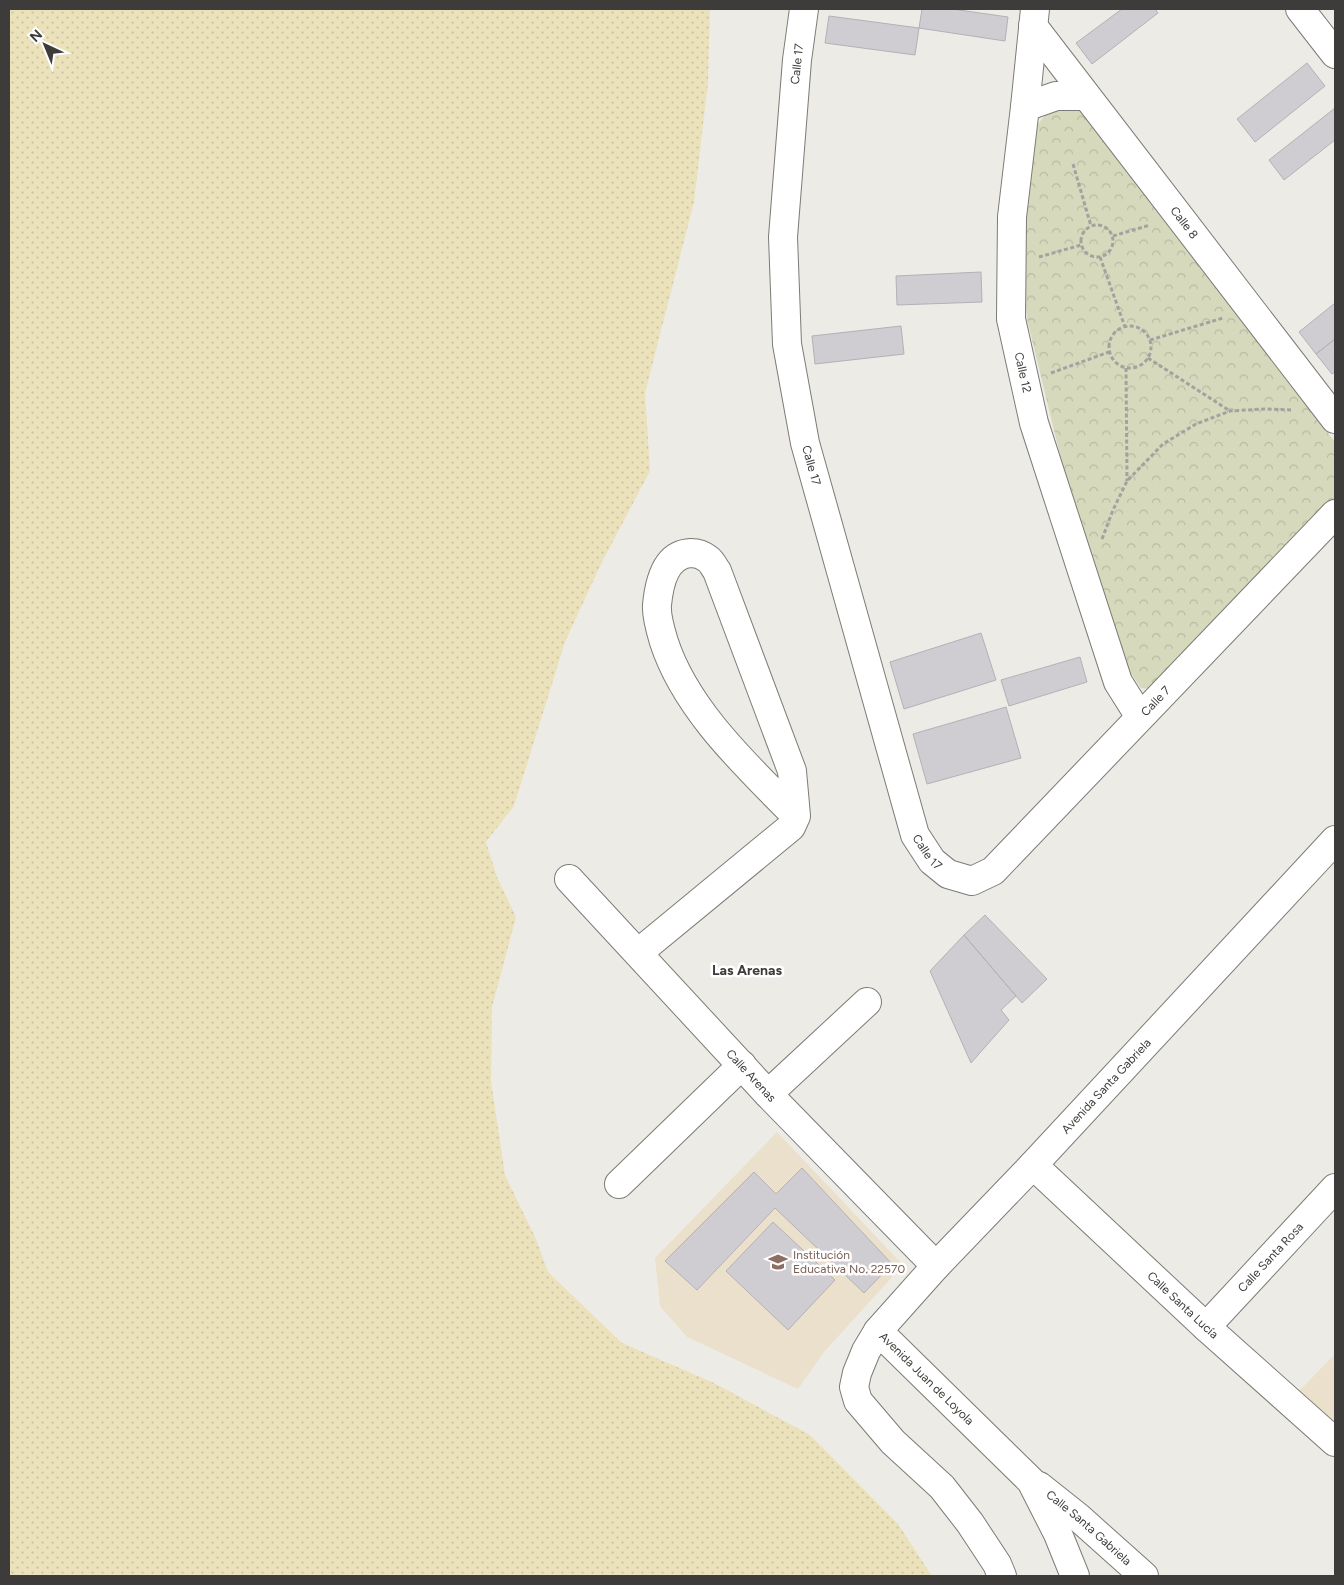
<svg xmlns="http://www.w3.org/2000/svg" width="1344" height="1585" font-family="Figtree,sans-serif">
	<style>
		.education { fill: #ebe0cb }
		.sand { fill: url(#sand-dots) }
		.park { fill: url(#park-crowns) }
		.building { fill: #cfcdd2; stroke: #b3b1b6 }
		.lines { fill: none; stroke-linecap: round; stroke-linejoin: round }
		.minor-casing { stroke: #7d7b77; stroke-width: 30 }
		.path { stroke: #a4a29f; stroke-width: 3; stroke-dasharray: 4 2.5; stroke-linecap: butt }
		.minor { stroke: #fff; stroke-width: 28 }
		.labels { text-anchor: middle; stroke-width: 5; stroke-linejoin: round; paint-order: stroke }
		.street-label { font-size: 12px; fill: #3d3c3a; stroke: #fff }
		.education-label { font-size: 12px; fill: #785e54; stroke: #fff; text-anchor: start }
		.neighbourhood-label { font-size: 14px; font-weight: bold; fill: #3d3c3a; stroke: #fff }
	</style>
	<defs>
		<pattern id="sand-dots" width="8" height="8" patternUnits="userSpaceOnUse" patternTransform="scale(1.25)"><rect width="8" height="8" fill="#ebe2bc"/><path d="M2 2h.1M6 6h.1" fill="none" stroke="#cac3a2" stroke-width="1.8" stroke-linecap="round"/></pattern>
		<pattern id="park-crowns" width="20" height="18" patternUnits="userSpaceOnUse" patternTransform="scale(1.25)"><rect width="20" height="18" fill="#d6d9bc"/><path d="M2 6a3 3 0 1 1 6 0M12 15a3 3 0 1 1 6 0" fill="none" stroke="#b9bba2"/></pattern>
	</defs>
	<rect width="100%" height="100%" fill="#edebe6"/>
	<path class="education" d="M777 1132 903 1265 824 1352 798 1389 687 1337 660 1306 655 1258Z
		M1335 1354V1426L1298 1392Z"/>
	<path class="sand" d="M9 9H710L708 83 694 202 645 393 650 471 601 564 565 642 514 806 486 842 497 877 516 917 492 1007 491 1081 505 1175 536 1239 548 1272 622 1343 714 1383 810 1435 898 1524 932 1576H9Z"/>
	<path class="park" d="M1067 105 1085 108 1169 227 1335 442V503L1160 690 1141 688 1129 671 1061 459 1027 319 1021 252 1035 128 1046 114Z"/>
	<path class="building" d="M922 9H952L1008 17 1005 41 919 28Z
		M1122 9H1155L1158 13 1092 64 1076 43Z
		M829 16 919 28 915 55 825 43Z
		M1307 63 1325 86 1255 142 1237 119Z
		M1335 108V140L1284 180 1269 160Z
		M981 272 982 302 897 305 896 276Z
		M1335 303V339L1316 354 1299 332Z
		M901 326 904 354 815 364 812 336Z
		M1335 339V372L1332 374 1316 354Z
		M981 633 996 680 904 709 890 662Z
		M1080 657 1087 682 1009 706 1001 680Z
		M1006 707 1021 758 927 784 913 734Z
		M985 915 1047 979 1022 1003 964 935Z
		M964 935 1016 996 1001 1010 1009 1020 971 1063 930 971Z
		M802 1168 892 1264 864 1293 775 1208 697 1290 665 1261 754 1172 776 1194Z
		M773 1222 835 1280 788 1330 726 1271Z"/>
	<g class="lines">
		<g class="minor-casing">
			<g id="minor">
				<path id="s1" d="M804 9 797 60 783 237 787 344 805 443 915 835 932 861 948 874 972 881 993 871 1335 514"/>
				<path id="s2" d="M1035 9 1025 107 1012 217 1011 319 1034 423 1118 682 1140 717"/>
				<path d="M1300 9 1335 54"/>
				<path id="s3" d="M1033 26 1335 419"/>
				<path d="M1025 107 1056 96H1086"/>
				<path id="s4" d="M569 879 768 1094 936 1266"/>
				<path d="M638 953 791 827 796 816 792 771 717 571C714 567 712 562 708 559 703 555 697 553 691 553 665 554 659 584 657 605 656 616 661 632 664 642 686 710 747 766 796 816"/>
				<path d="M768 1094 867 1002"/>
				<path id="s5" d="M1033 1165 1206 1327 1335 1442"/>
				<path d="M619 1184 742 1065"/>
				<path id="s6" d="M1206 1327 1335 1188"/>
				<path id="s7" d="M878 1331 1031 1481 1058 1534 1075 1576"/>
				<path id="s8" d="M1039 1486 1078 1517 1144 1576"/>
				<path id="s9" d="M1002 1576 997 1564 970 1523 942 1487 893 1442 858 1401 854 1387 857 1373 866 1351 878 1331 936 1266 1033 1165 1335 840"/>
			</g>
		</g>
		<path class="path" d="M1073 164 1091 226
			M1081 241a16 16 0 1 1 32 0a16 16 0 1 1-32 0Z
			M1113 236 1150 225
			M1039 257 1081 245
			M1100 257 1125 327
			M1109 347a21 21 0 1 1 42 0a21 21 0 1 1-42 0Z
			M1150 340 1223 318
			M1148 358 1230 411
			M1126 368 1127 481
			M1051 373 1109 352
			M1102 539 1113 510 1127 481 1163 444 1196 424 1230 411 1265 409 1291 410"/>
		<use href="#minor" class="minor"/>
	</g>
	<defs>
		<g id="school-bare" transform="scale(1.5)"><path d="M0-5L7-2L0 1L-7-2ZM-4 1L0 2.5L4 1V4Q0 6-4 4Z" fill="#8d6e63" stroke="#fff" stroke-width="2.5" paint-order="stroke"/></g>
	</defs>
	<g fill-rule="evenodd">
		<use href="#school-bare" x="778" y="1262"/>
	</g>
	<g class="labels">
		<g class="street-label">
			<text transform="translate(797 64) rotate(-84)" y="4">Calle 17</text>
			<text dy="4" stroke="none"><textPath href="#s3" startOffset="248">Calle 8</textPath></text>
			<text dy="4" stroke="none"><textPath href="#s2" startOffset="366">Calle 12</textPath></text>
			<text dy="4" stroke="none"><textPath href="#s1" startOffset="460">Calle 17</textPath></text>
			<text dy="4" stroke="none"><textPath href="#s1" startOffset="1179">Calle 7</textPath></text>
			<text dy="4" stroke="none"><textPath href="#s1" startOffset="865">Calle 17</textPath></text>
			<text dy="4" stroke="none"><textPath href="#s4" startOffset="268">Calle Arenas</textPath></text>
			<text dy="4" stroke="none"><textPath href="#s9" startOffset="639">Avenida Santa Gabriela</textPath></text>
			<text dy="4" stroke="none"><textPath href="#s6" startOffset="95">Calle Santa Rosa</textPath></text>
			<text dy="4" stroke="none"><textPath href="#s5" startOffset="205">Calle Santa Lucía</textPath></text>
			<text dy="4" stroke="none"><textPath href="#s7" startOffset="68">Avenida Juan de Loyola</textPath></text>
			<text dy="4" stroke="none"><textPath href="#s8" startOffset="65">Calle Santa Gabriela</textPath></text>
		</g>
		<g class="education-label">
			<text x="793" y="1259">Institución<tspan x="793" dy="14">Educativa No. 22570</tspan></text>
		</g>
		<g class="neighbourhood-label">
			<text x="747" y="975">Las Arenas</text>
		</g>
	</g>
	<rect width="1344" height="1585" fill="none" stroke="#3d3c3a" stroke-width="20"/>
	<g transform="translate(45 45) rotate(316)" stroke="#ffffff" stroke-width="4" paint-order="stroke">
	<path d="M0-4L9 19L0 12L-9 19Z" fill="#3d3c3a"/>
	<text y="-8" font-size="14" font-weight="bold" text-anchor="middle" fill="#3d3c3a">N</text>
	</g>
</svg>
